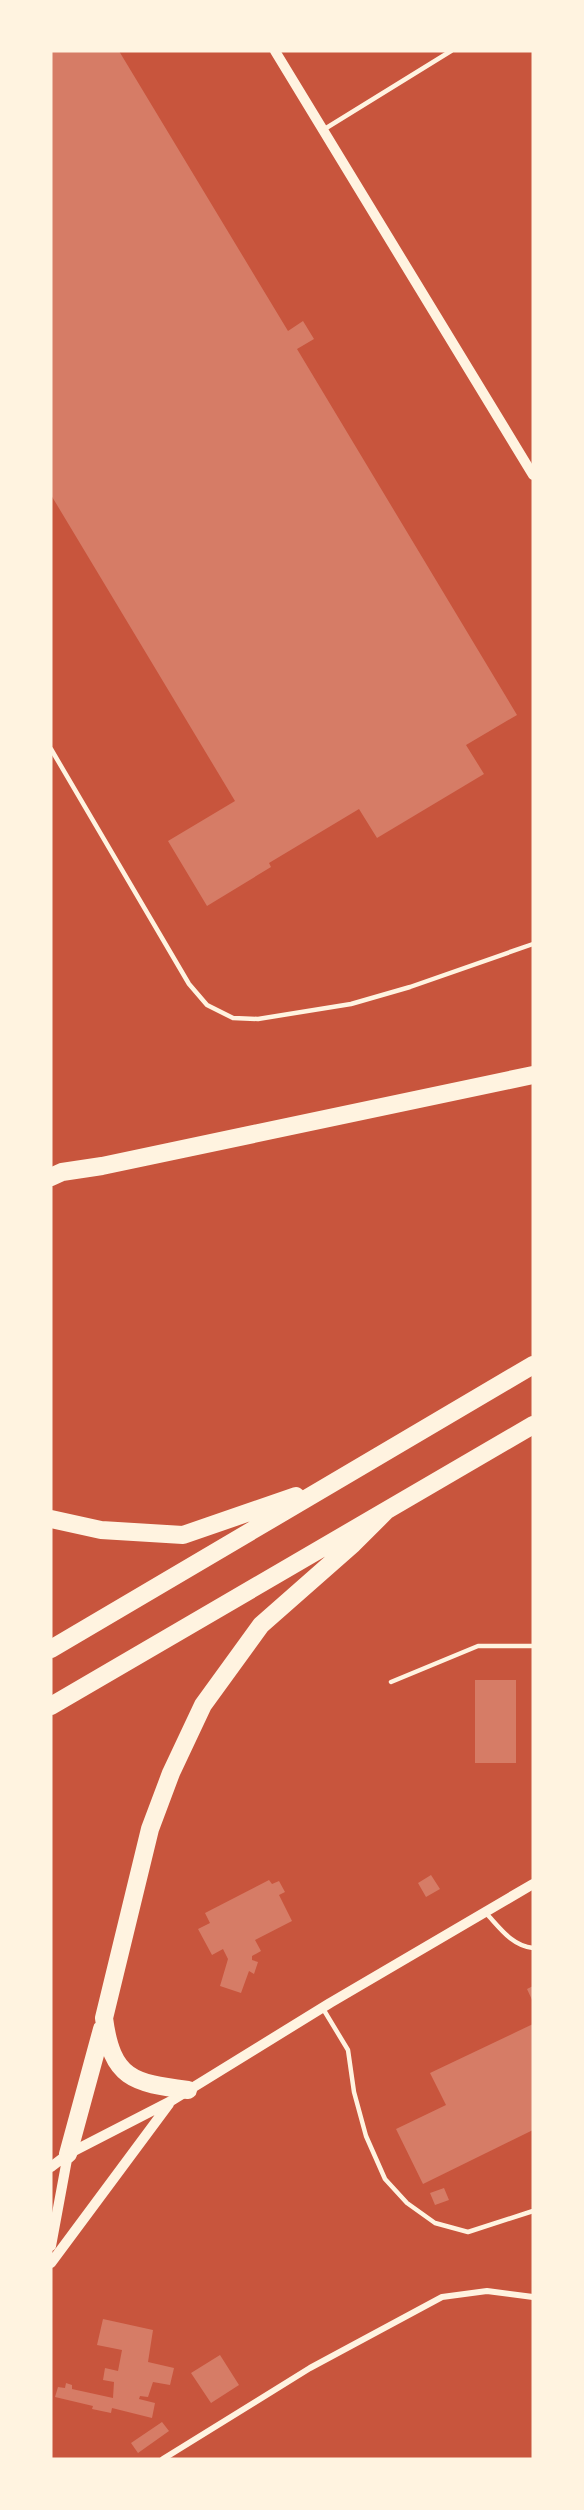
<svg xmlns="http://www.w3.org/2000/svg" width="584" height="2510" font-family="'Golos Text',sans-serif">
	<style>
		.building { fill: #d67c66 }
		.lines { fill: none; stroke-linecap: round; stroke-linejoin: round }
		.service { stroke: #fff3e0; stroke-width: 4.5 }
		.minor { stroke: #fff3e0; stroke-width: 6 }
		.tertiary { stroke: #fff3e0; stroke-width: 10 }
		.motorway { stroke: #fff3e0; stroke-width: 18 }
	</style>
	<rect width="100%" height="100%" fill="#c8553d"/>
	<path class="building" d="M51 51H119L288 331 303 321 314 339 297 349 517 715 466 745 484 774 377 838 359 809 269 863 271 867 207 906 168 841 235 801 51 495Z
		M475 1680H516V1763H475Z
		M431 1875 440 1889 426 1897 418 1883Z
		M269 1880 272 1884 279 1881 285 1892 279 1895 292 1921 255 1940 261 1951 252 1956V1960L258 1962 254 1974 249 1971 241 1993 220 1986 228 1959 223 1949 212 1955 198 1929 210 1923 205 1913Z
		M533 1986V2002L527 1989Z
		M533 2024V2130L423 2184 396 2129 446 2105 430 2073Z
		M444 2188 449 2200 435 2205 430 2193Z
		M103 2319 153 2330 148 2362 174 2368 170 2385 153 2382 148 2397 140 2396 139 2399 155 2403 152 2418 112 2408 111 2413 92 2409 93 2406 55 2397 58 2387 65 2388 66 2383 72 2385V2389L113 2398 114 2382 103 2380 105 2368 118 2371 122 2350 97 2345Z
		M220 2355 239 2385 211 2403 191 2373Z
		M162 2422 169 2431 138 2453 131 2443Z"/>
	<g class="lines">
		<path class="service" d="M323 130 451 51
			M51 749 189 984 207 1005 233 1018 258 1019 351 1004 410 987 533 944
			M391 1682 478 1646H533
			M486 1913C500 1928 512 1946 533 1948
			M322 2007 348 2050 354 2092 366 2136 385 2179 407 2203 435 2223 468 2232 533 2211"/>
		<path class="minor" d="M163 2459 310 2368 442 2297 487 2291 533 2297"/>
		<path class="tertiary" d="M275 51 533 475
			M51 2167 68 2154 171 2101 330 2003 533 1884
			M51 2246 68 2154
			M51 2263 169 2104"/>
		<path class="motorway" d="M51 1177 62 1172 102 1166 533 1075
			M51 1519 101 1530 183 1535 296 1496
			M51 1649 533 1365
			M51 1706 533 1425
			M188 2090C133 2083 112 2079 104 2018L150 1829 171 1773 203 1705 261 1625 353 1544 386 1511
			M68 2154 102 2029"/>
	</g>
	<rect width="584" height="2510" fill="none" stroke="#fff3e0" stroke-width="105"/>
</svg>
